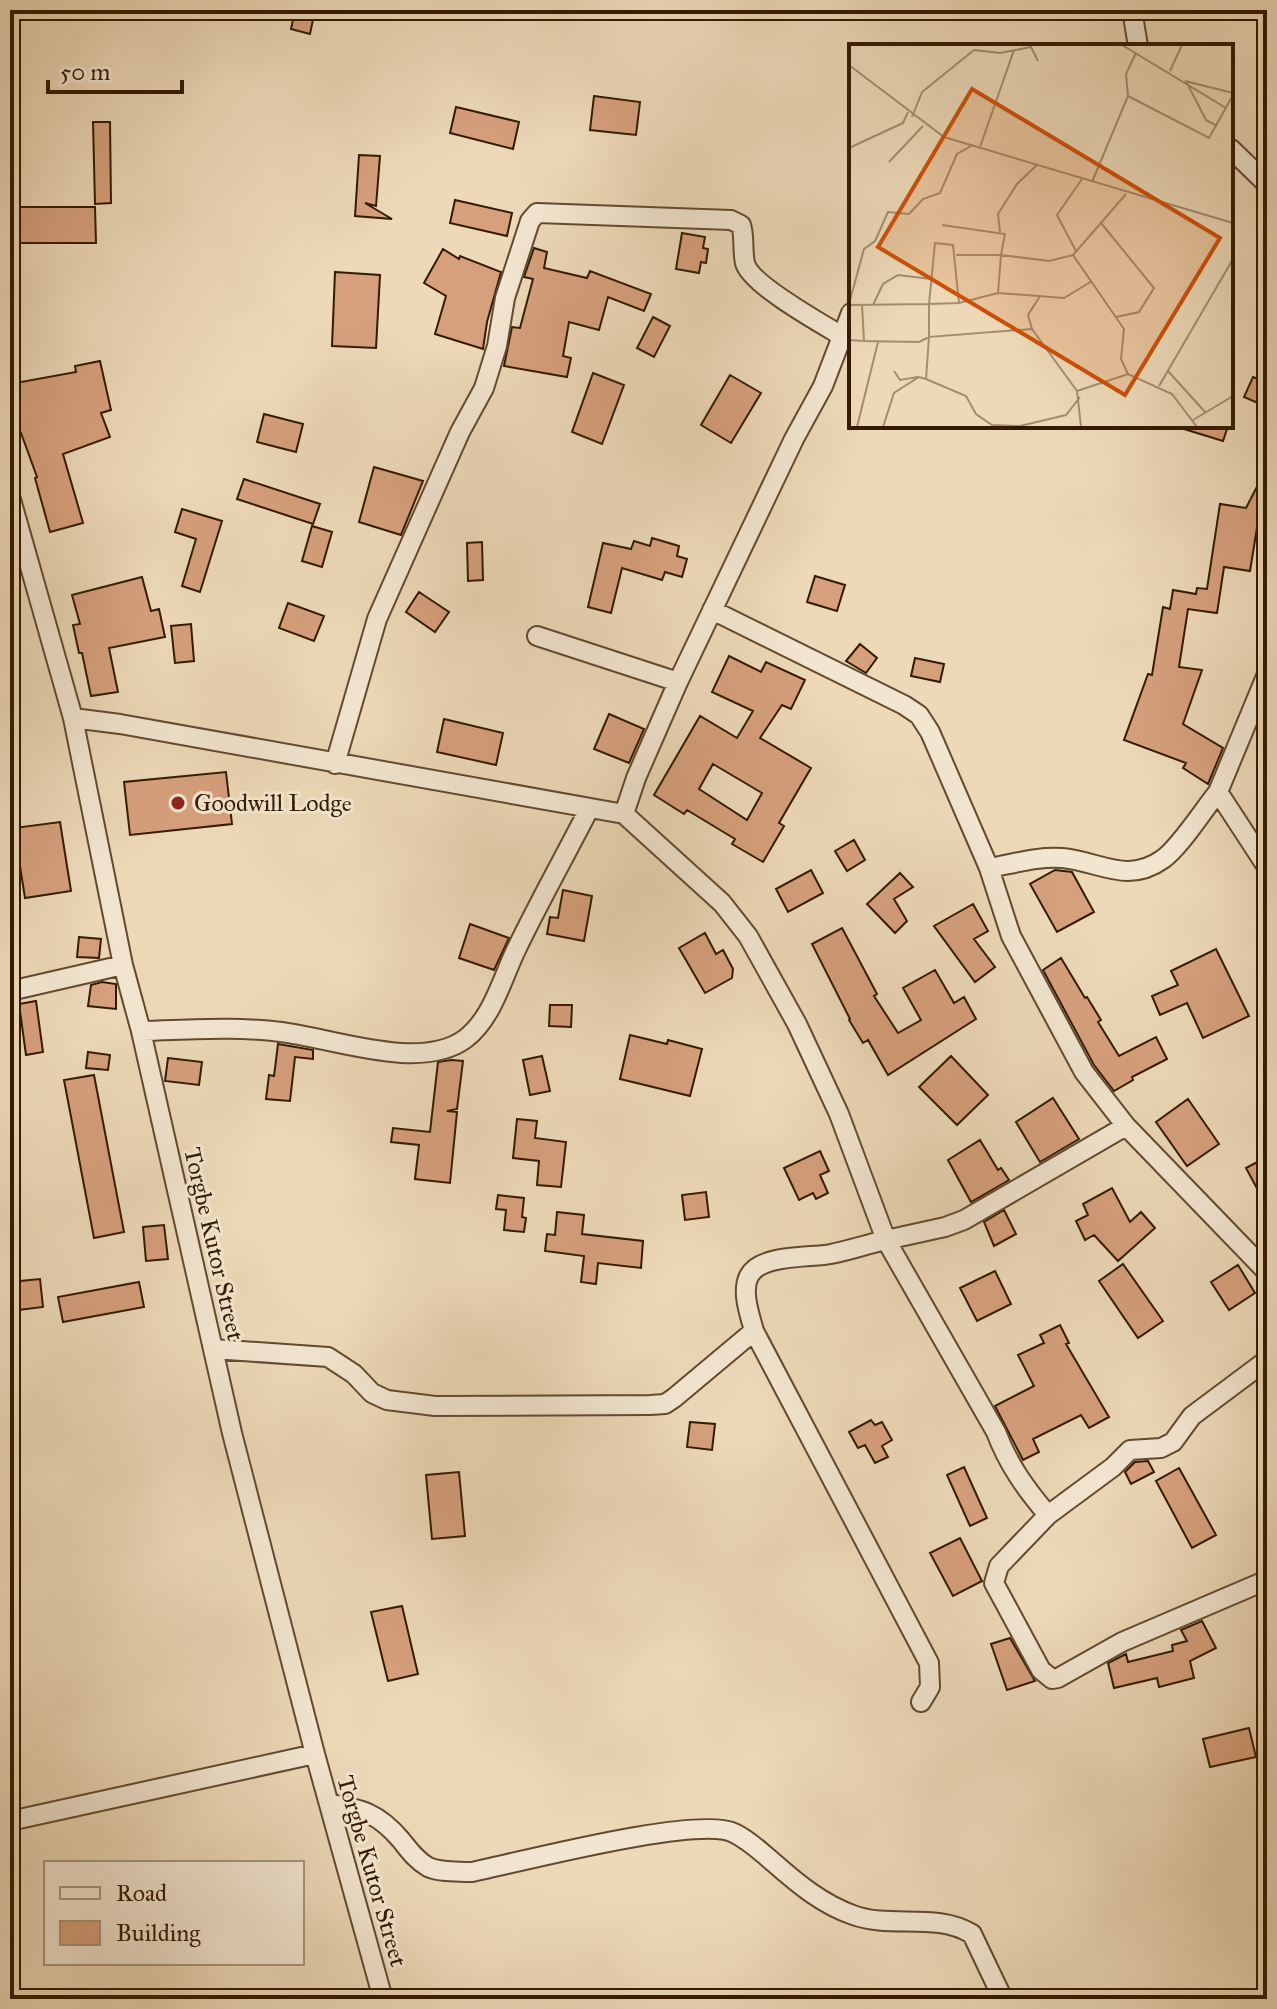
<svg xmlns="http://www.w3.org/2000/svg" width="1277" height="2009" font-family="'IM FELL Great Primer',serif">
	<style>
		.building { fill: #d6a07c; stroke: #341a01; stroke-width: 2; fill-rule: evenodd }
		.lines { fill: none; stroke-linecap: round; stroke-linejoin: round }
		.street-casing { stroke: #624a2f; stroke-width: 22 }
		.street { stroke: #f3e6d1; stroke-width: 18 }
		.poi-dot { fill: #8f2418; stroke: #f3e6d1; stroke-width: 3 }
		.labels { text-anchor: middle; stroke-width: 6; stroke-linejoin: round; paint-order: stroke }
		.poi-label { font-size: 24px; fill: #341a01; stroke: #f3e6d1; text-anchor: start }
		.street-label { font-size: 24px; fill: #341a01; stroke: #f3e6d1 }
		.inset-road { fill: none; stroke: #a38d6f; stroke-width: 2 }
		.view { fill: #cd500a; fill-opacity: 0.15; stroke: #cd500a; stroke-width: 4 }
		.inset-edge { fill: none; stroke: #341a01; stroke-width: 4 }
	</style>
	<rect width="100%" height="100%" fill="#edd9b8"/>
	<filter id="stains"><feTurbulence type="fractalNoise" baseFrequency=".0025" numOctaves="4"/><feColorMatrix values="0 0 0 0 .2 0 0 0 0 .09 0 0 0 0 .02 0 0 0 .5 -.17"/></filter>
	<radialGradient id="worn" r=".72"><stop offset=".6" stop-color="#630" stop-opacity="0"/><stop offset="1" stop-color="#630" stop-opacity=".3"/></radialGradient>
	<path class="building" d="M295 10H315L310 34 291 29Z
		M594 96 640 102 636 135 590 130Z
		M456 107 519 122 513 149 450 133Z
		M93 122H110L111 203 95 204Z
		M359 155 380 156 376 206 365 203 392 219 355 216Z
		M455 200 512 213 507 236 450 223Z
		M10 207H95L96 243H10Z
		M682 233 705 237 703 248 708 249 706 263 701 262 699 273 676 269Z
		M534 248 547 252 544 268 587 278 590 271 651 294 644 311 608 297 599 330 569 322 563 356 571 358 567 377 504 366 512 327 520 328 533 279 524 277Z
		M443 249 459 259 460 256 501 272 487 322 483 349 435 334 446 296 424 283Z
		M335 272 380 275 376 348 332 346Z
		M653 317 670 326 654 357 637 348Z
		M100 361 111 410 101 413 110 437 63 454 83 523 50 532 35 478 37 477 21 433 15 434 10 407V384L76 372 75 366Z
		M593 373 624 385 602 444 572 432Z
		M730 375 761 393 731 443 701 425Z
		M1253 377 1267 383V407L1244 397Z
		M264 414 303 424 296 452 257 442Z
		M1185 426H1228L1223 441 1184 429Z
		M374 467 423 481 401 535 359 522Z
		M1262 477 1265 478 1250 571 1224 567 1217 613 1188 609 1179 667 1202 670 1183 724 1223 748 1208 784 1183 768 1186 763 1124 740 1148 674 1152 675 1163 607 1170 609 1173 590 1196 594 1197 588 1207 589 1220 504 1246 508Z
		M244 479 320 504 313 524 237 499Z
		M182 509 222 521 200 592 182 586 196 539 175 532Z
		M312 526 332 532 322 567 302 561Z
		M652 538 679 546 677 556 687 559 682 577 665 572 662 580 622 568 611 613 588 607 603 543 631 549 634 541 650 546Z
		M482 542 483 580 468 581 467 543Z
		M815 576 845 585 837 611 807 602Z
		M142 577 151 611 159 609 165 637 109 648 118 692 91 696 82 653H79L73 625 80 624 72 595Z
		M419 592 449 612 435 632 406 612Z
		M288 603 324 616 314 641 279 628Z
		M191 624 194 661 175 663 171 626Z
		M860 644 877 658 866 673 846 661Z
		M729 656 761 672 766 662 805 680 791 709 782 705 760 738 811 768 779 823 784 826 763 862 732 844 735 839 687 810 684 814 654 795 700 716 737 738 753 711 712 692ZM713 764 762 793 747 820 699 789Z
		M915 658 944 664 940 682 911 676Z
		M609 714 644 729 629 763 594 749Z
		M444 719 503 733 496 765 437 752Z
		M226 772 232 824 130 835 124 782Z
		M60 822 71 891 25 898 14 828Z
		M854 840 865 860 847 871 835 851Z
		M811 870 823 893 788 912 776 889Z
		M1055 870 1072 872 1094 912 1057 932 1030 884Z
		M900 873 913 887 894 899 907 921 895 933 867 904Z
		M563 890 592 896 584 941 547 934 550 917 558 918Z
		M973 904 988 931 974 939 995 967 975 982 934 926Z
		M470 924 509 938 494 970 459 958Z
		M842 928 877 994 874 996 898 1033 921 1020 903 988 935 970 954 1003 964 997 976 1019 888 1075 868 1040 863 1043 849 1020 850 1019 812 944Z
		M705 933 716 954 723 950 733 969 732 978 705 993 679 948Z
		M79 937 101 939 99 958 77 957Z
		M1216 949 1249 1016 1203 1038 1187 1003 1160 1015 1152 996 1178 985 1171 971Z
		M1061 958 1085 998 1087 997 1101 1020 1098 1022 1119 1056 1156 1037 1167 1059 1132 1077 1133 1080 1114 1091 1094 1065 1043 970Z
		M102 982 116 984V1009L88 1006 91 985Z
		M36 1001 43 1052 26 1055 19 1004Z
		M550 1005H572L571 1027 549 1026Z
		M630 1035 667 1044 668 1040 702 1049 690 1096 620 1079Z
		M278 1044 313 1050V1059L295 1057 290 1101 266 1099 269 1075 274 1076Z
		M88 1052 110 1055 108 1070 86 1068Z
		M542 1056 550 1091 530 1095 523 1060Z
		M951 1056 988 1095 957 1125 919 1087Z
		M168 1058 202 1062 199 1085 165 1081Z
		M451 1060 463 1061 457 1109 447 1111 457 1112 450 1183 415 1179 419 1145 391 1142 393 1128 430 1132 438 1062Z
		M94 1075 124 1232 94 1238 64 1080Z
		M1053 1098 1079 1139 1040 1162 1016 1122Z
		M1188 1099 1219 1144 1187 1166 1156 1122Z
		M517 1119 537 1121 535 1138 566 1142 561 1187 537 1185 539 1161 513 1158Z
		M980 1140 998 1170 1001 1168 1009 1180 971 1202 948 1160Z
		M820 1151 829 1171 820 1175 828 1193 816 1199 813 1193 799 1200 784 1168Z
		M1267 1157V1207L1246 1168Z
		M1112 1188 1130 1222 1141 1212 1155 1228 1118 1261 1094 1235 1085 1240 1076 1221 1088 1215 1083 1204Z
		M706 1192 709 1217 685 1220 682 1195Z
		M498 1195 524 1198 522 1217 526 1218 524 1232 504 1230 506 1210 496 1209Z
		M1004 1210 1016 1234 994 1246 984 1222Z
		M557 1212 584 1215 582 1234 643 1241 641 1268 598 1263 596 1284 581 1282 584 1256 545 1251 547 1234 555 1235Z
		M164 1225 168 1259 146 1261 143 1227Z
		M1123 1264 1163 1321 1138 1338 1099 1281Z
		M1238 1265 1255 1293 1229 1310 1211 1282Z
		M995 1271 1011 1304 977 1321 960 1288Z
		M40 1279 43 1307 10 1311V1282Z
		M139 1282 144 1307 63 1322 58 1297Z
		M1060 1325 1069 1343 1066 1344 1109 1417 1089 1428 1081 1415 1033 1439 1039 1452 1023 1460 995 1406 1034 1386 1018 1355 1044 1343 1040 1335Z
		M871 1420 875 1425 882 1422 892 1440 882 1446 888 1457 875 1463 865 1445 858 1448 849 1432Z
		M690 1422 715 1424 712 1450 687 1447Z
		M1148 1461 1154 1472 1131 1484 1125 1472 1135 1462Z
		M964 1467 987 1518 970 1526 947 1475Z
		M1179 1468 1216 1535 1192 1548 1156 1481Z
		M459 1472 465 1536 432 1539 426 1475Z
		M960 1538 982 1581 953 1596 930 1553Z
		M402 1606 418 1674 388 1681 371 1612Z
		M1202 1621 1216 1648 1190 1661 1194 1678 1159 1687 1157 1678 1114 1688 1108 1663 1126 1654 1128 1662 1173 1651 1172 1645 1187 1641 1181 1630Z
		M1010 1638 1035 1681 1007 1690 991 1644Z
		M1249 1728 1256 1757 1210 1767 1203 1739Z"/>
	<g class="lines">
		<g class="street-casing">
			<path id="street" d="M1132 10 1138 46
				M1231 149 1267 184
				M10 496 73 718 123 965 141 1031 232 1433 315 1754 383 1999
				M712 610 904 705 919 715 930 732 989 868 1011 936 1084 1072 1126 1126 964 1220 945 1227 886 1240 996 1432C1008 1464 1025 1488 1048 1515
				M537 636 678 682
				M73 718 120 724 624 814 636 778 678 682 794 439 823 386 851 313
				M335 764 377 619 460 432 484 388 497 346 505 298 530 221 537 213 731 220 741 225C745 237 742 250 745 263 750 284 822 324 842 336
				M1218 792 1267 674
				M624 814 722 903 748 936 797 1024 839 1114 886 1240C868 1244 850 1250 831 1254 811 1258 760 1254 749 1276 741 1292 750 1315 754 1331L929 1663 930 1687 921 1702
				M989 868C1013 864 1038 856 1062 858 1099 861 1127 885 1163 859 1180 847 1204 809 1218 792L1267 867
				M10 991 123 965
				M141 1031C187 1030 235 1026 281 1032 332 1038 420 1072 465 1039 492 1019 502 979 516 950 539 902 565 856 589 809
				M1126 1126 1267 1272
				M213 1349 328 1357 354 1374 372 1393 387 1400 435 1406 650 1405 665 1404 674 1398 754 1331
				M1267 1360 1192 1416 1173 1442 1161 1448 1130 1450 1113 1467 1048 1515 999 1566 994 1583 1041 1670 1052 1679 1058 1678 1122 1642 1267 1580
				M329 1804C362 1809 378 1813 401 1840 409 1850 416 1860 428 1867 441 1873 458 1871 472 1872 520 1862 699 1815 734 1833 749 1840 761 1852 773 1862 798 1884 822 1904 853 1915 891 1929 936 1912 972 1934L1003 1999
				M10 1821 315 1754"/>
		</g>
		<use href="#street" class="street"/>
	</g>
	<circle class="poi-dot" cx="178" cy="803" r="8"/>
	<g class="labels">
		<g class="poi-label">
			<text x="194" y="811">Goodwill Lodge</text>
		</g>
		<g class="street-label">
			<text transform="translate(214 1244) rotate(77)" y="8">Torgbe Kutor Street</text>
			<text transform="translate(372 1871) rotate(74)" y="8">Torgbe Kutor Street</text>
		</g>
	</g>
	<g transform="translate(849 44)">
		<rect width="384" height="384" fill="#edd9b8"/>
		<path class="inset-road" d="M273 1 377 64M287 9 277 30 279 52 360 94 384 51M0 21 95 93 384 179M321 27 333 1M336 37 384 49M338 39 357 76 368 82M63 73 73 48 125 6 151 9 182 3 189 17M131 103 165 6M0 104 54 79 59 68M40 118 74 82M243 138 279 52M277 150 224 211 275 285 272 315 279 330M252 179 305 244 290 268 267 273M93 181 156 190 152 211 200 217 224 211M151 188 149 170 168 140 189 120M227 207 208 171 233 135M107 211H152L149 249 215 254 243 237M110 259 104 201 86 199 80 260 110 259 149 249M0 260 15 205 26 197 39 168 60 170 74 155 91 149 108 110 124 101M0 261 80 260V293L183 285 179 271 191 252M24 261 34 240 49 231 82 235M183 285 228 347 232 383M0 296 15 297 13 261M15 297 70 298 80 293 77 335 117 352 127 370 143 381 171 382 217 371 231 353M45 327 51 336 69 333M319 327 357 369M310 342 384 215M228 347 279 330 323 350 348 383M344 376 384 352M8 383 29 298M34 383 45 349 70 333 77 335"/>
		<path class="view" d="M123 45 371 194 276 351 29 203Z"/>
		<rect width="384" height="384" class="inset-edge"/>
	</g>
	<rect width="1277" height="2009" fill="none" stroke="#edd9b8" stroke-width="40"/>
	<rect x="12" y="12" width="1253" height="1985" fill="none" stroke="#341a01" stroke-width="4"/>
	<rect x="20" y="20" width="1237" height="1969" fill="none" stroke="#341a01" stroke-width="2"/>
	<rect x="44" y="1861" width="260" height="104" fill="#f3e6d1" stroke="#a7947e" stroke-width="2"/>
	<rect x="60" y="1887" width="40" height="12" fill="#f3e6d1" stroke="#a7947e" stroke-width="2"/>
	<text x="116" y="1901" font-size="24" fill="#341a01">Road</text>
	<rect x="60" y="1921" width="40" height="24" fill="#d6a07c" stroke="#a7947e" stroke-width="2"/>
	<text x="116" y="1941" font-size="24" fill="#341a01">Building</text>
	<path d="M48 80v12h134v-12" fill="none" stroke="#341a01" stroke-width="4"/>
	<text x="60" y="80" font-size="24" fill="#341a01" stroke="#f3e6d1" stroke-width="6" paint-order="stroke">50 m</text>
	<rect width="100%" height="100%" filter="url(#stains)"/>
	<rect width="100%" height="100%" fill="url(#worn)"/>
</svg>
